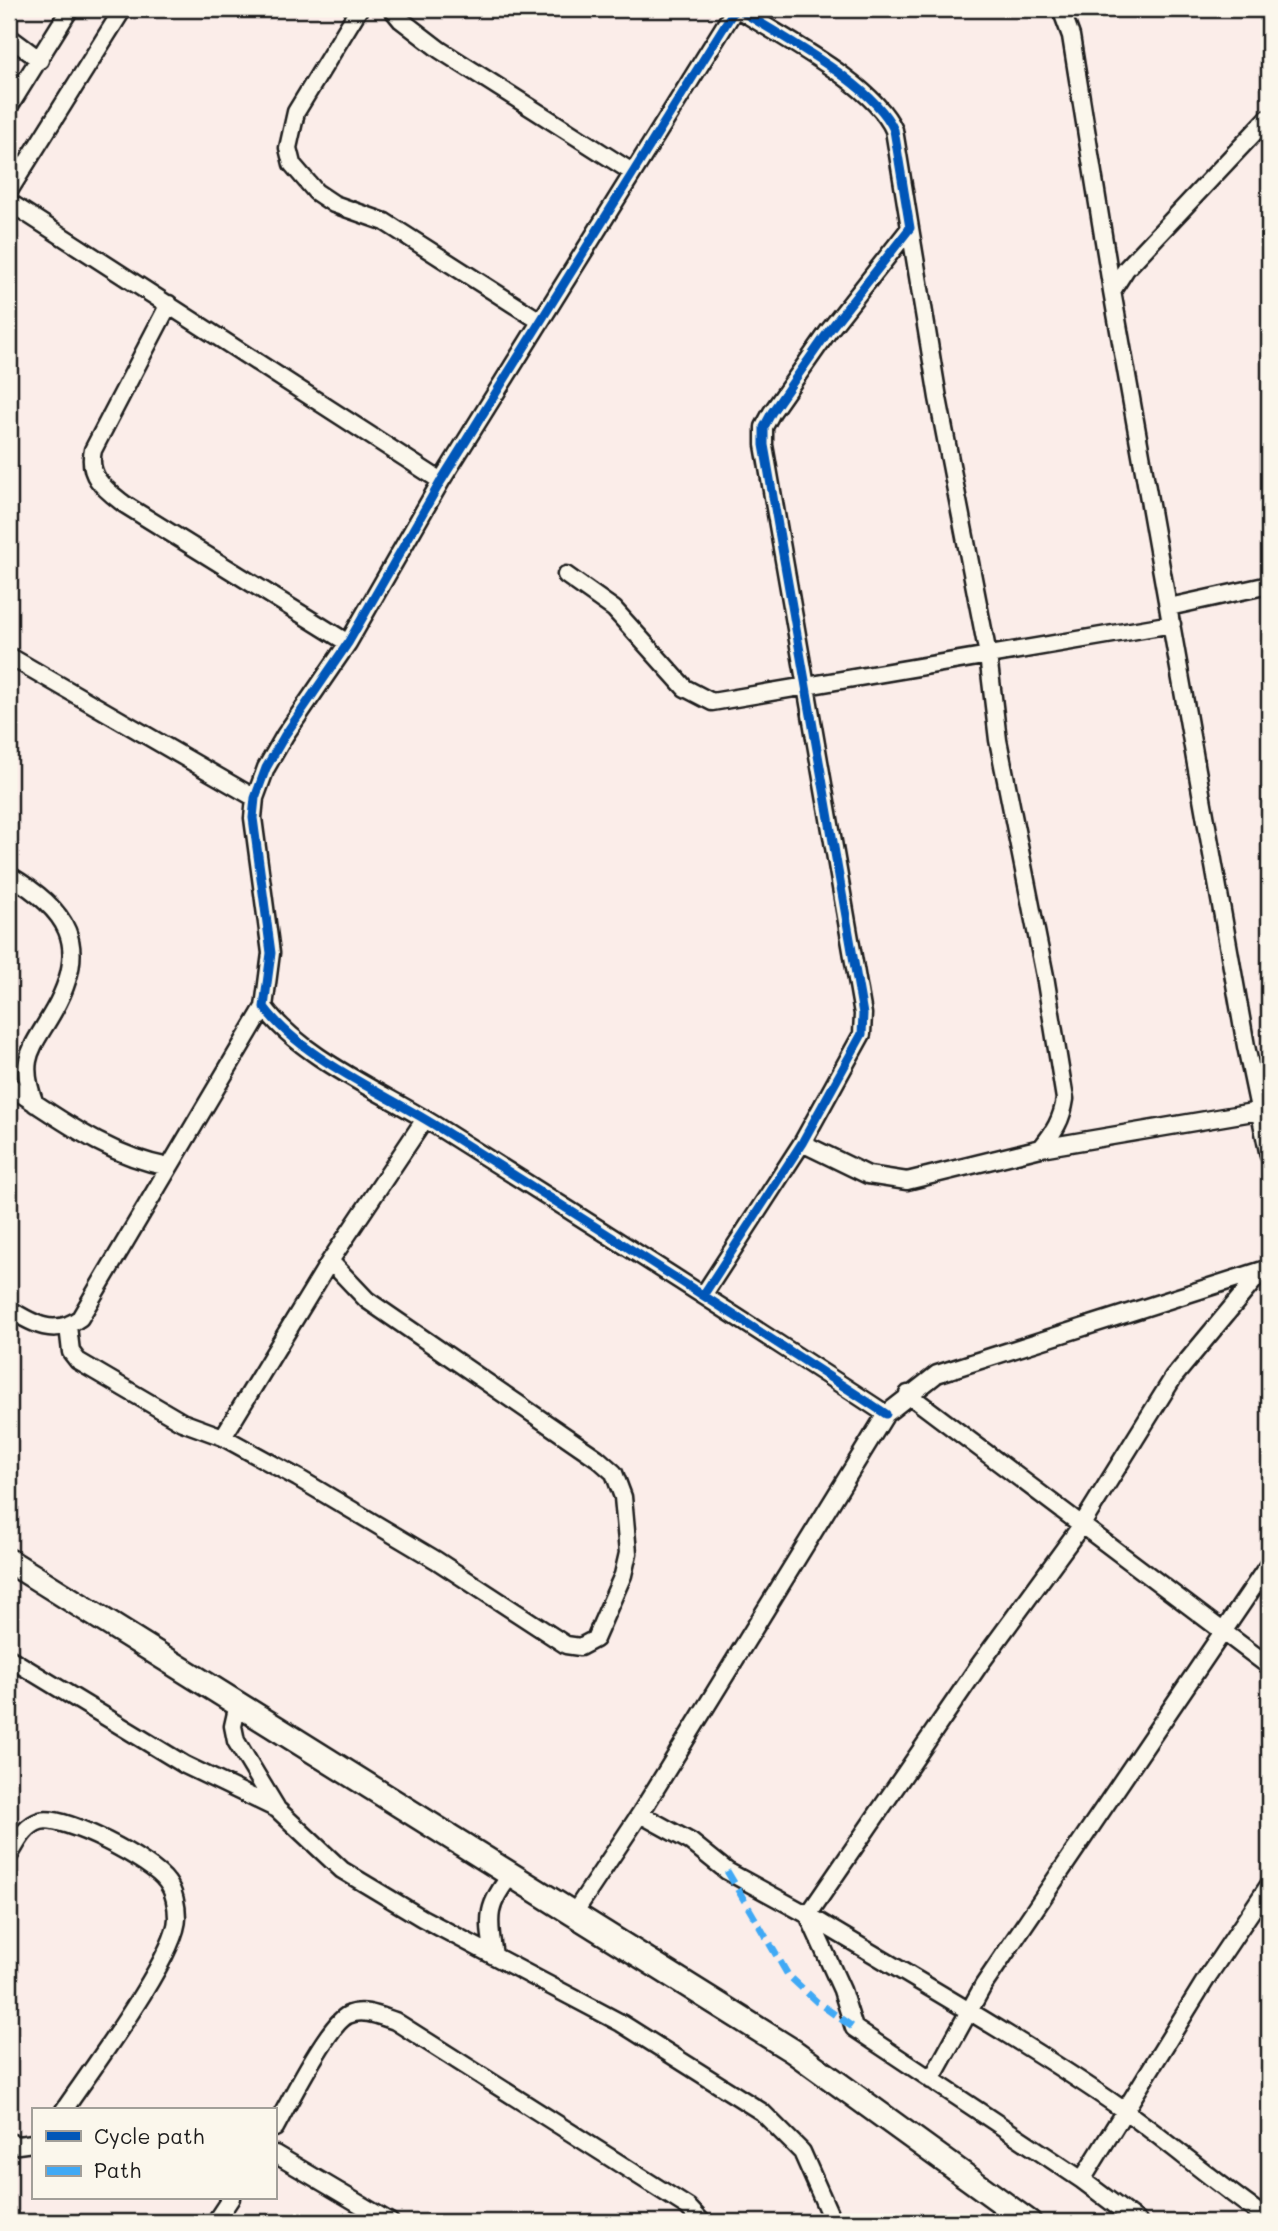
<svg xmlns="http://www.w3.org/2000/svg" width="1278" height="2231" font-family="Mali,sans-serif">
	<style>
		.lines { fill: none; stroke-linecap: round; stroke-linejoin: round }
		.street-casing { stroke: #1c1c1c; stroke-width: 21 }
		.secondary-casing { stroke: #1c1c1c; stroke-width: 28 }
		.street { stroke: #fbf7ec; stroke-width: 16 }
		.secondary { stroke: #fbf7ec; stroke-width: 23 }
		.quiet { stroke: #3fa9f5; stroke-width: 7; stroke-dasharray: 14 7; stroke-linecap: butt }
		.cycleway-casing { stroke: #fbf7ec; stroke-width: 13 }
		.cycleway { stroke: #0057b8; stroke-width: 9 }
	</style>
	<rect width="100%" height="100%" fill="#fbede9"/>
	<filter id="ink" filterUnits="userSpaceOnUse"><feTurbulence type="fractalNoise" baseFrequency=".0143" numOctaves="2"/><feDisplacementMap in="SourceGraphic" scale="14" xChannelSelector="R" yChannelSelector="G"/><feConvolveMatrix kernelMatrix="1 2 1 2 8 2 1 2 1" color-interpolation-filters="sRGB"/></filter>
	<g filter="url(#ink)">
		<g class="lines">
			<g class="street-casing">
				<path id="street" d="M359 9 296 112 288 148 292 164 316 192 334 204 385 222 540 321
					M392 9 401 20 440 50 632 172
					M735 9 441 481 348 643 285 735 266 768 255 798 253 818 271 953 264 1007C302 1059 387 1094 441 1129 590 1223 739 1317 886 1414
					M1061 9 1071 36 1112 291 1246 1046 1269 1156
					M9 37 40 60
					M9 107 70 9
					M9 191 123 9
					M9 202 441 481
					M910 228 938 398 988 655 998 740 1045 976 1065 1099C1062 1120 1054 1132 1041 1148L1259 1111
					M1112 291 1126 269 1269 117
					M169 304 93 450C87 477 105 489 124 504L348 643
					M566 575 614 609 685 688 712 702 1172 624
					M1169 607 1269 585
					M9 656 255 798
					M9 875C67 910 91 944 54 1010 33 1048 17 1057 35 1104
					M9 1086C60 1119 108 1156 169 1167
					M802 1143 868 1175 907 1181 1041 1148
					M704 1294 802 1143 862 1034 863 1014 764 445V427L772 412 828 332 910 228 894 130C874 84 781 37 738 9
					M9 1309C33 1324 55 1337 80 1318L264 1007
					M68 1326 71 1352 78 1361 182 1422 223 1437 330 1261 425 1119
					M908 1394 1269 1666
					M223 1437 298 1478 436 1560 566 1645 580 1647 595 1639 623 1575 628 1553 623 1497 614 1473 597 1458 367 1300 330 1261
					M9 1658 185 1765 277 1809 342 1870 422 1918 621 2023 762 2112 802 2152 833 2222
					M238 1704 233 1726 236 1741 276 1807
					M640 1814 691 1842 727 1871 808 1915 980 1664 1081 1526 1173 1378 1262 1271
					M9 1856C17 1843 24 1826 40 1821 63 1814 153 1861 167 1882 174 1891 177 1906 177 1918 177 1955 89 2073 64 2110
					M574 1913 640 1814 886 1414 937 1374 1269 1268
					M494 1955C487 1917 487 1904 512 1874
					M931 2080 983 1986 1269 1564
					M275 2128C287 2106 329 2023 348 2015 363 2008 380 2016 395 2021L688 2207 702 2222
					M9 2142 18 2145 33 2143
					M275 2154 390 2222
					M1082 2180 1208 1976 1269 1885
					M215 2222 231 2198
					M1138 2222 1082 2180 854 2028 842 1990 808 1915C914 1979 1023 2040 1125 2111 1174 2146 1219 2186 1269 2220"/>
			</g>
			<g class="secondary-casing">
				<path id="secondary" d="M9 1561 793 2051 1029 2222"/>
			</g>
			<use href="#street" class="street"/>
			<use href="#secondary" class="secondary"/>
			<path class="quiet" d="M727 1871 788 1975 817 2002 854 2028"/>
			<g class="cycleway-casing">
				<path id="cycleway" d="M735 9 441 481 348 643 285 735 266 768 255 798 253 818 271 953 264 1007C302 1059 387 1094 441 1129 590 1223 739 1317 886 1414
					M704 1294 802 1143 862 1034 863 1014 764 445V427L772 412 828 332 910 228 894 130C874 84 781 37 738 9"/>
			</g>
			<use href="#cycleway" class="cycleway"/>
		</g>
	</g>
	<rect width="1278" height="2231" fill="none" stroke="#fbf7ec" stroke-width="35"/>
	<rect x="18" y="18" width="1243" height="2196" fill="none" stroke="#1c1c1c" stroke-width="2.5" filter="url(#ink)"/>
	<rect x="32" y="2108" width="245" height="91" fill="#fbf7ec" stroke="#a29f99" stroke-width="2"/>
	<rect x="46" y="2131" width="35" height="10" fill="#0057b8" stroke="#a29f99" stroke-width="2"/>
	<text x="94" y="2144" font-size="21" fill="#1c1c1c">Cycle path</text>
	<rect x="46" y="2166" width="35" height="10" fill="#3fa9f5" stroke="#a29f99" stroke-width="2"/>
	<text x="94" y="2178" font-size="21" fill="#1c1c1c">Path</text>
</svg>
